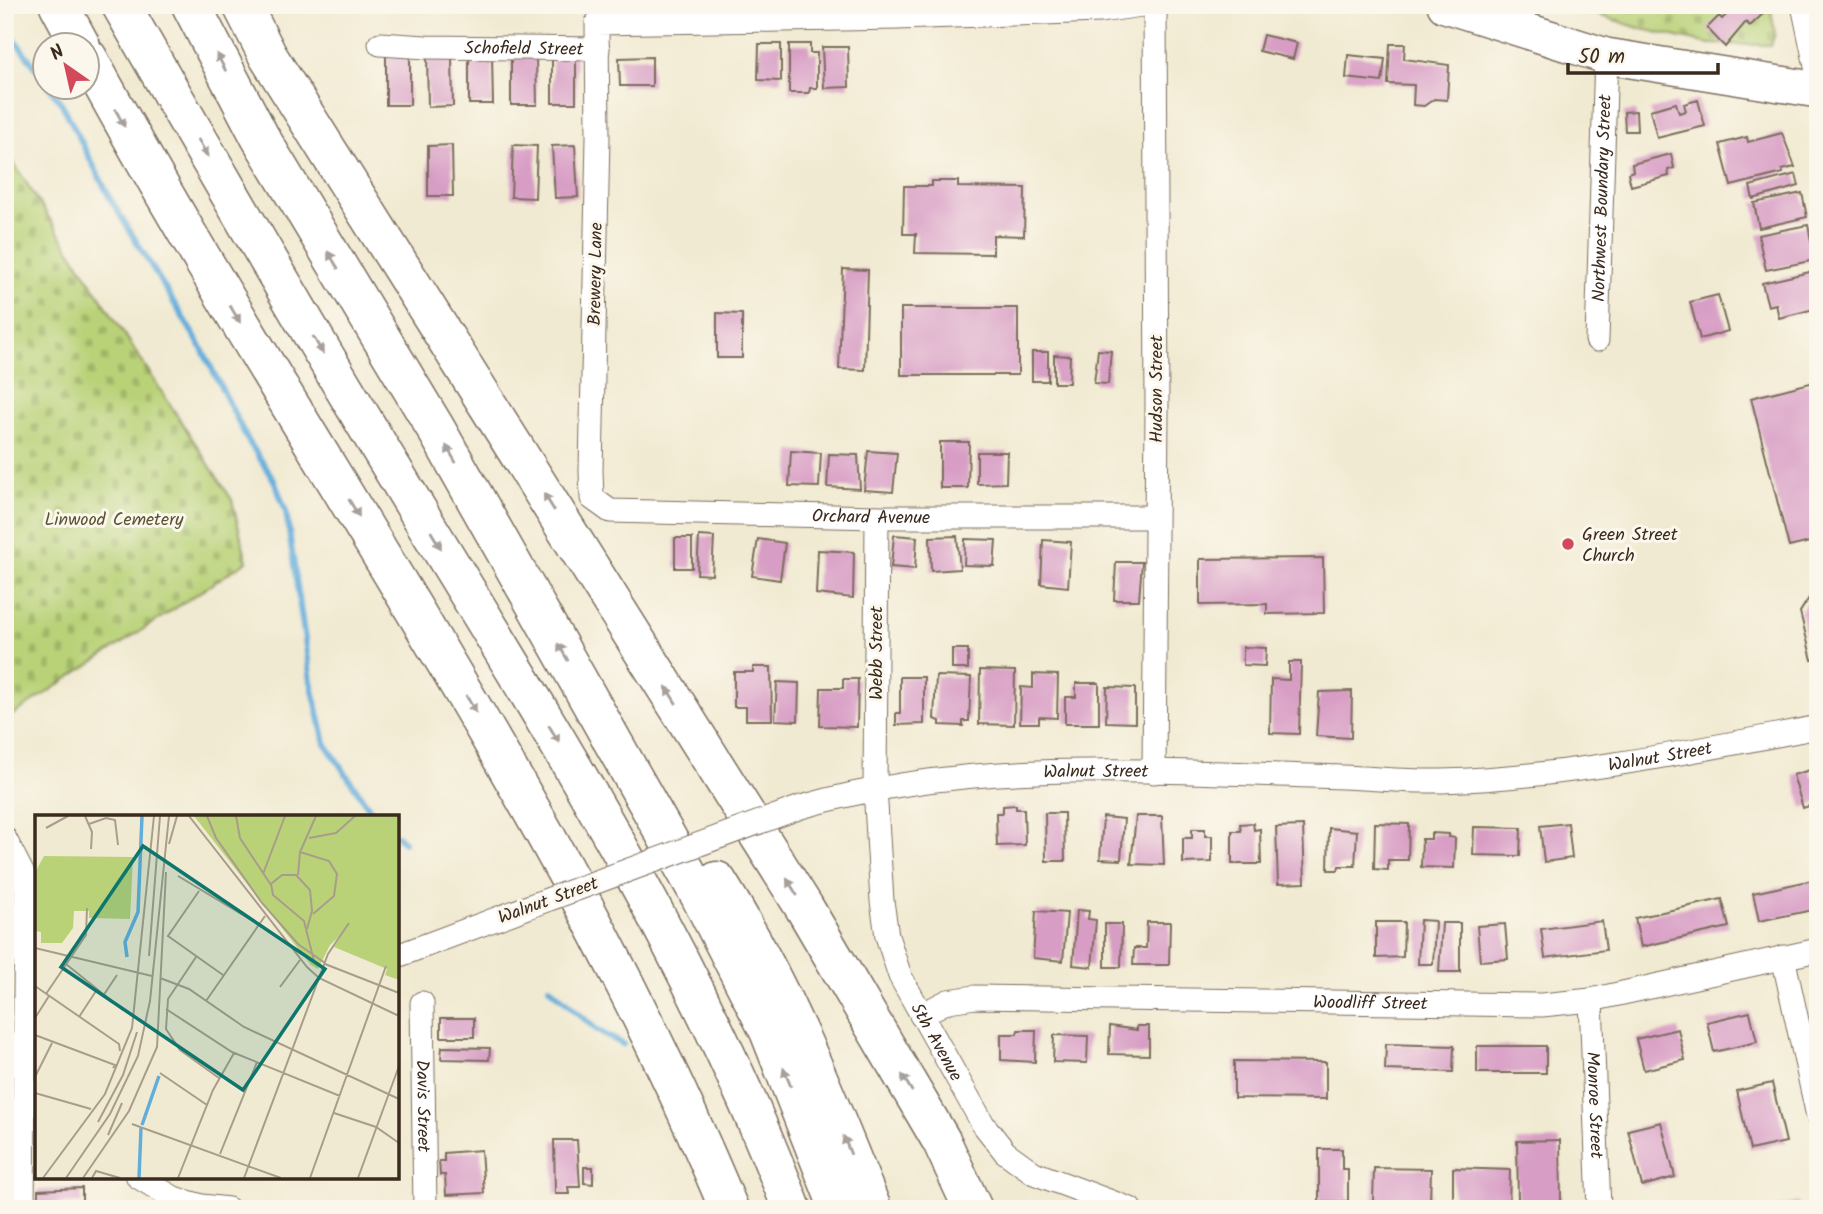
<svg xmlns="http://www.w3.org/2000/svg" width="1823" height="1214" font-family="Kalam,sans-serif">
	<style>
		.cemetery { fill: url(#cemetery-stones); stroke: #7a7e4b; stroke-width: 2 }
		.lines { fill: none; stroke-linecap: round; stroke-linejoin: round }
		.stream { stroke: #63addb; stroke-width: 6 }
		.building { fill: #d89dc5 }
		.street-casing { stroke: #7b6d5d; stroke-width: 25 }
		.primary-casing { stroke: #7b6d5d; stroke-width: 38 }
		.highway-casing { stroke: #7b6d5d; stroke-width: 41 }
		.street { stroke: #fff; stroke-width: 23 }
		.primary { stroke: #fff; stroke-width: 35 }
		.highway { stroke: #fff; stroke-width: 38 }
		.street-bridge-casing { stroke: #7b6d5d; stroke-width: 25; stroke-linecap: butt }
		.street-bridge { stroke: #fff; stroke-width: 23 }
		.oneway { fill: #a79f9a }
		.poi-dot { fill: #d1495b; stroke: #fbf7ec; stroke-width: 2.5 }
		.labels { text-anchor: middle; stroke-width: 6; stroke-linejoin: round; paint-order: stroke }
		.street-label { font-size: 18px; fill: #3b2a1e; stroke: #fbf7ec }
		.park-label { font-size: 18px; fill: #5a5434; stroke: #fbf7ec }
		.poi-label { font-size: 18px; fill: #3b2a1e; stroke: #fbf7ec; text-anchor: start }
		.inset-river { fill: none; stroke: #63addb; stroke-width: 3.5 }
		.inset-road { fill: none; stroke: #a89d8a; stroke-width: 2 }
		.view { fill: #0f766e; fill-opacity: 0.15; stroke: #0f766e; stroke-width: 3.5 }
		.inset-edge { fill: none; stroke: #3b2a1e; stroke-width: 3.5 }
	</style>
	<defs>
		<pattern id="cemetery-stones" width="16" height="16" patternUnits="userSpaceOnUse" patternTransform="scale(1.75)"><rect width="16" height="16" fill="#b9d278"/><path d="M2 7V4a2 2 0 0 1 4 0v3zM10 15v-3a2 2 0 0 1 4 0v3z" fill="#a0b467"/></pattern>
	</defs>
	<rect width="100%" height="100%" fill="#fbf7ec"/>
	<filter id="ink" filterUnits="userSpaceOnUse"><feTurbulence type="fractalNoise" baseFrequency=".0143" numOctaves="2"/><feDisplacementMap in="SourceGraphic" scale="14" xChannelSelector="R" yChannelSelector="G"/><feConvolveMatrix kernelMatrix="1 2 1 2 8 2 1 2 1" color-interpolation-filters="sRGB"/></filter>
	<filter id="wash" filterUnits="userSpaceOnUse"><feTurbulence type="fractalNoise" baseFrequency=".00686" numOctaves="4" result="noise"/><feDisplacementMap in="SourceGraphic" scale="28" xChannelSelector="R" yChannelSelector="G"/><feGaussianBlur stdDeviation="1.57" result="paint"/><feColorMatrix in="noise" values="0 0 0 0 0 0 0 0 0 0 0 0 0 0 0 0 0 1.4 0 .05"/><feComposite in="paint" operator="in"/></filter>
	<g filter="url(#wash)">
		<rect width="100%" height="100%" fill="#f1ead2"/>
		<path class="cemetery" d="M1568 5H1770L1775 34 1771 45 1709 44 1642 29Z
			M5 150 232 500 247 561 5 720Z"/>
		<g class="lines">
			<path class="stream" d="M5 27 46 81
				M50 88 62 104 111 200 201 347 247 439 274 480 286 511 311 681 325 743 375 817
				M397 836 404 842
				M549 987 598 1031 623 1044"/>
		</g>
		<g id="blocks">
			<path class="building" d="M1732 5H1756L1764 13 1750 26 1746 22 1725 47 1707 28 1719 16 1722 19 1732 9Z
				M1263 35 1297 43 1293 59 1259 51Z
				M759 44H781V81L758 80Z
				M789 44H810V53H817V88H810L809 93H789Z
				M1390 44H1405L1404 59 1449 65 1447 100 1434 99 1424 106 1413 105 1414 85 1388 84Z
				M822 47H848L849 87 824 88Z
				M469 55H492L493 104H469Z
				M511 55H536L537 105H511Z
				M552 55H576V103H552Z
				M1348 55 1385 59 1382 82 1346 78Z
				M386 56H410V105H386Z
				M427 56H452L453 106 428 107Z
				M652 57V86H620L619 58Z
				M1698 100 1705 126 1657 138 1650 110 1676 103 1679 113 1686 111 1684 104Z
				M1636 111 1637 131H1625L1624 112Z
				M1782 133 1795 167 1782 170 1783 173 1731 186 1720 144 1747 137 1748 142Z
				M452 145 453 196H428V146Z
				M513 145 537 146 535 198 511 197Z
				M575 145 578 197 555 198 552 146Z
				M1671 154 1674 168 1668 170 1669 176 1631 186 1628 173 1633 171 1632 164Z
				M1796 174 1799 186 1753 199 1750 186Z
				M932 181H958V187L1025 188 1024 236 993 235V254L915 253 916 234H903L904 186H932Z
				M1802 193 1807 217 1759 228 1754 203Z
				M1808 225 1815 260 1766 270 1758 235Z
				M843 269 868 270 865 370 839 369Z
				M1814 271 1815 276 1818 275V308L1779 318 1776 304 1768 306 1762 283Z
				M1718 295 1728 331 1700 339 1690 302Z
				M901 308H1018V375H901Z
				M717 313 742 314V358H717Z
				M1098 350 1111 351 1108 384 1094 383Z
				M1032 352H1048V381H1032Z
				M1054 355 1070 356 1069 383H1054Z
				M1818 381V540L1789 547 1751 398Z
				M940 442H969L968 488H940Z
				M791 451 821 453 819 487 789 486Z
				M868 451 897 453 893 492 864 490Z
				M977 452H1007L1006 483 977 484Z
				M829 454 858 455 860 489 827 487Z
				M894 535 917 537 915 569 891 567Z
				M699 536 714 537 712 575 697 574Z
				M957 536 960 569 931 571 930 537Z
				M675 538H692V568H675Z
				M758 539 785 543 780 580 752 576Z
				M965 539 996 540 994 566 964 565Z
				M1043 540 1071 542 1068 587 1041 584Z
				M818 550 854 552 853 598 816 594Z
				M1323 558 1324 613 1267 614V604L1200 605V559Z
				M1116 562H1142L1139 600H1114Z
				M1818 584V659L1812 660 1800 612Z
				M1243 647 1266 648 1265 666 1243 665Z
				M952 649H968V669H952Z
				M1289 662H1301L1299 734 1270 733 1271 679 1289 680Z
				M753 667H771L772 720H746V707H734V672H753Z
				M980 670 1015 671 1014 725 979 724Z
				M1033 674 1058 675 1057 718 1039 717V723H1020L1021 687 1033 688Z
				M936 676 971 677 969 721H963V726L940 725V721L934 719Z
				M900 677H924V724L896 725V713H900Z
				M843 679H858L857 727 820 726 821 688H843Z
				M777 682 799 683 798 721 775 720Z
				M1076 683H1099V724H1065V697H1076Z
				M1107 687 1135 688V723L1106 722Z
				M1352 691 1351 738 1316 736 1319 692Z
				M1810 770 1812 777 1818 775V803L1803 808 1793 775Z
				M1016 805V809H1024L1025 845 997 846 996 813H1003V806Z
				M1045 813H1064L1065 861H1046Z
				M1136 816H1162L1164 865 1131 864Z
				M1103 817 1124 819 1121 860 1100 859Z
				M1253 823 1254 830 1260 829 1261 864H1232V831H1241L1240 824Z
				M1375 823 1409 824 1408 860H1388V870L1374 869Z
				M1568 823 1572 858 1544 862 1540 826Z
				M1303 826 1305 883 1278 884 1276 827Z
				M1474 827 1521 828 1520 856 1473 855Z
				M1329 828 1357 831 1355 866H1339L1338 870H1328Z
				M1192 829H1205V836H1212V862L1183 863V838H1192Z
				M1431 833 1449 834V837L1455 838 1454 868 1421 867 1422 839H1431Z
				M1818 879V909L1759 921 1753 893Z
				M1722 899 1729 927 1641 947 1635 918Z
				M1077 910 1089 911 1088 919 1096 920 1092 967 1073 965Z
				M1036 911 1067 913 1063 961 1033 958Z
				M1420 920 1435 921 1433 964H1418Z
				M1602 921 1606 950 1545 958 1541 929Z
				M1147 922H1170L1169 965H1133L1134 948H1146Z
				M1376 922H1404L1403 957 1376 958Z
				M1442 923H1460V972H1439Z
				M1105 924H1122L1121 967H1105Z
				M1505 924 1508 959 1480 961 1477 926Z
				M1750 1012 1757 1042 1714 1052 1707 1022Z
				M441 1018H474V1037H441Z
				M1110 1026 1137 1030V1026H1149V1055L1109 1054Z
				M1678 1029 1685 1060 1644 1070 1636 1039Z
				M1018 1030H1036L1035 1062 1001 1060V1034H1017Z
				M1054 1035 1088 1036 1087 1063 1053 1062Z
				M1386 1044 1454 1046 1453 1072 1385 1070Z
				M1477 1046H1546V1073H1477Z
				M442 1047 490 1048 489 1060 441 1059Z
				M1234 1061 1326 1062V1099L1234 1098Z
				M1772 1083 1786 1142 1750 1150 1737 1091Z
				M1661 1122 1675 1177 1642 1186 1628 1130Z
				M554 1140H577L580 1187H568L569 1194H555Z
				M1560 1140 1561 1202 1518 1203 1517 1141Z
				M1319 1149H1342V1169H1348V1201L1319 1202Z
				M481 1150 484 1193 446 1195 445 1175H440L439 1161H444V1153Z
				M584 1167H593V1184L584 1183Z
				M1374 1168 1431 1169 1430 1203 1373 1202Z
				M1453 1168 1510 1170 1509 1206 1453 1203Z
				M82 1188V1203L38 1205V1190Z
				M1798 1202 1799 1209H1774V1208Z"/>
		</g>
	</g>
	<g filter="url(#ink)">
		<use href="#blocks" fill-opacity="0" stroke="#7b6d5d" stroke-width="2"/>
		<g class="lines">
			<g class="street-casing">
				<g id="street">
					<path id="s1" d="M1142 5 1100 11 898 18 597 23 598 137 591 471 592 498 610 511 877 517H1155"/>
					<path d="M1803 5 1818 76"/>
					<path id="s2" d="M380 44 426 47 598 49"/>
					<path id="s3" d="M1597 340 1606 56"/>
					<path id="s4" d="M877 517 875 788 882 901 887 936 900 976 983 1124 1005 1152 1034 1173 1130 1209"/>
					<path d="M1154 772 1157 410 1155 5"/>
					<path id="s5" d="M801 807C976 756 1162 772 1342 777 1375 778 1409 782 1442 781 1569 777 1693 751 1818 727"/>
					<path d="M5 839 25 878 26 891 23 1209"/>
					<path d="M397 956 536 904"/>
					<path d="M1783 957 1818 1116"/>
					<path id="s6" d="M1591 1000 1599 1209"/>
					<path id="s7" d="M422 1003 425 1209"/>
					<path id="s8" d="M921 1015 948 1001 975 997 1542 1005 1591 1000 1818 950"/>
					<path d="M138 1177 174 1198 202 1206 228 1209"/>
				</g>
			</g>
			<g class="primary-casing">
				<path id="primary" d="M1445 5 1606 56 1818 90"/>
			</g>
			<g class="highway-casing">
				<path id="highway" d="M59 5 81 46
					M121 5C222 182 324 357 430 531 565 752 699 966 792 1209
					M191 5 260 137 436 429 700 896 769 1031 839 1209
					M242 5 268 56 804 907 942 1142 973 1209
					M88 58C297 444 560 801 729 1209
					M717 881C783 986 826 1094 872 1209"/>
			</g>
			<use href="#street" class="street"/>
			<use href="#primary" class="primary"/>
			<use href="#highway" class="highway"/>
			<g class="street-bridge-casing">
				<path id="street-bridge" d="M536 904 801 807"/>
			</g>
			<use href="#street-bridge" class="street-bridge"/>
		</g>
		<defs><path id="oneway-solid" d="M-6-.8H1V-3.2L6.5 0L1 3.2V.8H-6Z" transform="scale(1.75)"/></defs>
		<g class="oneway">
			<use href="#oneway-solid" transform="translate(221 62) rotate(-118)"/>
			<use href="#oneway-solid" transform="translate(120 118) rotate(62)"/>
			<use href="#oneway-solid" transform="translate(203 148) rotate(60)"/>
			<use href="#oneway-solid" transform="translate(333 260) rotate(-121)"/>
			<use href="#oneway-solid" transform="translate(235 314) rotate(59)"/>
			<use href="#oneway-solid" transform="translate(318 345) rotate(60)"/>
			<use href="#oneway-solid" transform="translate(451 454) rotate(-120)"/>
			<use href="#oneway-solid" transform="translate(549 502) rotate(-122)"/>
			<use href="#oneway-solid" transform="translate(354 508) rotate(59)"/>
			<use href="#oneway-solid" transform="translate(436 540) rotate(59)"/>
			<use href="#oneway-solid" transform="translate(563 652) rotate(-120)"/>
			<use href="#oneway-solid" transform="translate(671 695) rotate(-122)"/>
			<use href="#oneway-solid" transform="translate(471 704) rotate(60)"/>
			<use href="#oneway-solid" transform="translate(554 734) rotate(59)"/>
			<use href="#oneway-solid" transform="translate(792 887) rotate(-122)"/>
			<use href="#oneway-solid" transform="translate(787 1077) rotate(-112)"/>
			<use href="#oneway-solid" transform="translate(907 1083) rotate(-121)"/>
			<use href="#oneway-solid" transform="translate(847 1145) rotate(-112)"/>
		</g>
	</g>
	<circle class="poi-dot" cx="1568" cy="544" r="7"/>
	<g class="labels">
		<g class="street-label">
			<text dy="6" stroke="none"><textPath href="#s2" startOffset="144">Schofield Street</textPath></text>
			<text dy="6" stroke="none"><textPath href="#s3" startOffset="142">Northwest Boundary Street</textPath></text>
			<text transform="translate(595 274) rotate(-89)" y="6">Brewery Lane</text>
			<text transform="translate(1156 389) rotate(-90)" y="6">Hudson Street</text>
			<text dy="6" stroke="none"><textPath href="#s1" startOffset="1304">Orchard Avenue</textPath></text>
			<text transform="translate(876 653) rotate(-90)" y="6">Webb Street</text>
			<text dy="6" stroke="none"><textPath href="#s5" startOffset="864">Walnut Street</textPath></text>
			<text dy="6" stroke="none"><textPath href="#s5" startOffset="298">Walnut Street</textPath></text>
			<text transform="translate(548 900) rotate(-20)" y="6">Walnut Street</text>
			<text dy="6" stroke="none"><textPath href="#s8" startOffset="453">Woodliff Street</textPath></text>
			<text dy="6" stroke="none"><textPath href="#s4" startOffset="537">5th Avenue</textPath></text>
			<text dy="6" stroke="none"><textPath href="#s6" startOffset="105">Monroe Street</textPath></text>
			<text dy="6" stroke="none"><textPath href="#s7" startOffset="103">Davis Street</textPath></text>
		</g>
		<g class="park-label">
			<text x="114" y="525">Linwood Cemetery</text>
		</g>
		<g class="poi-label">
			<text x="1582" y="540">Green Street<tspan x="1582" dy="21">Church</tspan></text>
		</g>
	</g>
	<g transform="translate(35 815)">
		<rect width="364" height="364" fill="#f1ead2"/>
		<path d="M159 1H364V165L350 160 352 154 299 132 308 118 295 130 283 154 276 150ZM9 41 98 42 95 104 54 103V96H39L38 113 27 128H6V117L0 116V57Z" fill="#b9d278"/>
		<path class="inset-river" d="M92 142 90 127 103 97 107 1M107 310 124 261M104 363 106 313"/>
		<path class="inset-road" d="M50 1 57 17 56 34M154 1 272 152 284 163 364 201M172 1 181 23 227 88 263 129 290 148M201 1 205 23 236 70M54 9 71 3 80 5 83 30M11 13 33 1M274 23 301 18 320 1M134 29 142 1M265 37 294 46 302 59 299 81 278 99M228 59 250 1M263 60 265 37 281 1M143 61 223 109M164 76 133 121 188 160M272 114 277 96 275 75 261 60H247L236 69 238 80 269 106 279 146M0 133 117 161M114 141 125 1M161 142 133 184 131 214 145 235 184 263M31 149 88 195M290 149 364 178M125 163 154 174 209 212 364 284M0 171 84 229 85 236M245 172 265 145M11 179 51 120 52 93M68 181 82 160M171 186 230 101M131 194 197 237 305 281M44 202 61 176M0 203 14 181M0 220 80 250 78 253M125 258 172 290M0 262 17 228M0 278 56 294M299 298 341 312 364 328M63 307 88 260 102 217M97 309 246 363M73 320 87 288M185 339 222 247M8 363 70 279 97 213 119 1M31 363 75 299 103 241 115 186 134 1M48 363 94 296 122 232 131 57M57 363 61 356 85 363M143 363 178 275 199 238M209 363 293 139 314 108M275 363 351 151M323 363 364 251"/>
		<path class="view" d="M108 31 290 154 208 275 26 152Z"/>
		<rect width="364" height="364" class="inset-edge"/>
	</g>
	<rect width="1823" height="1214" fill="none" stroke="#fbf7ec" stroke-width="28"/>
	<g transform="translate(66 66) rotate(326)"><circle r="33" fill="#fbf7ec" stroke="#aea59a" stroke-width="2"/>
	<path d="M0-5L12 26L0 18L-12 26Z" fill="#d1495b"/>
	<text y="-10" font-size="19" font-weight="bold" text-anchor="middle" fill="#3b2a1e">N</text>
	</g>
	<path d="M1568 63v10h150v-10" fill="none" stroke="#3b2a1e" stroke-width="3.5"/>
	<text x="1578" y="63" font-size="21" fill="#3b2a1e" stroke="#fbf7ec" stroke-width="5" paint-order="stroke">50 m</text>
</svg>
